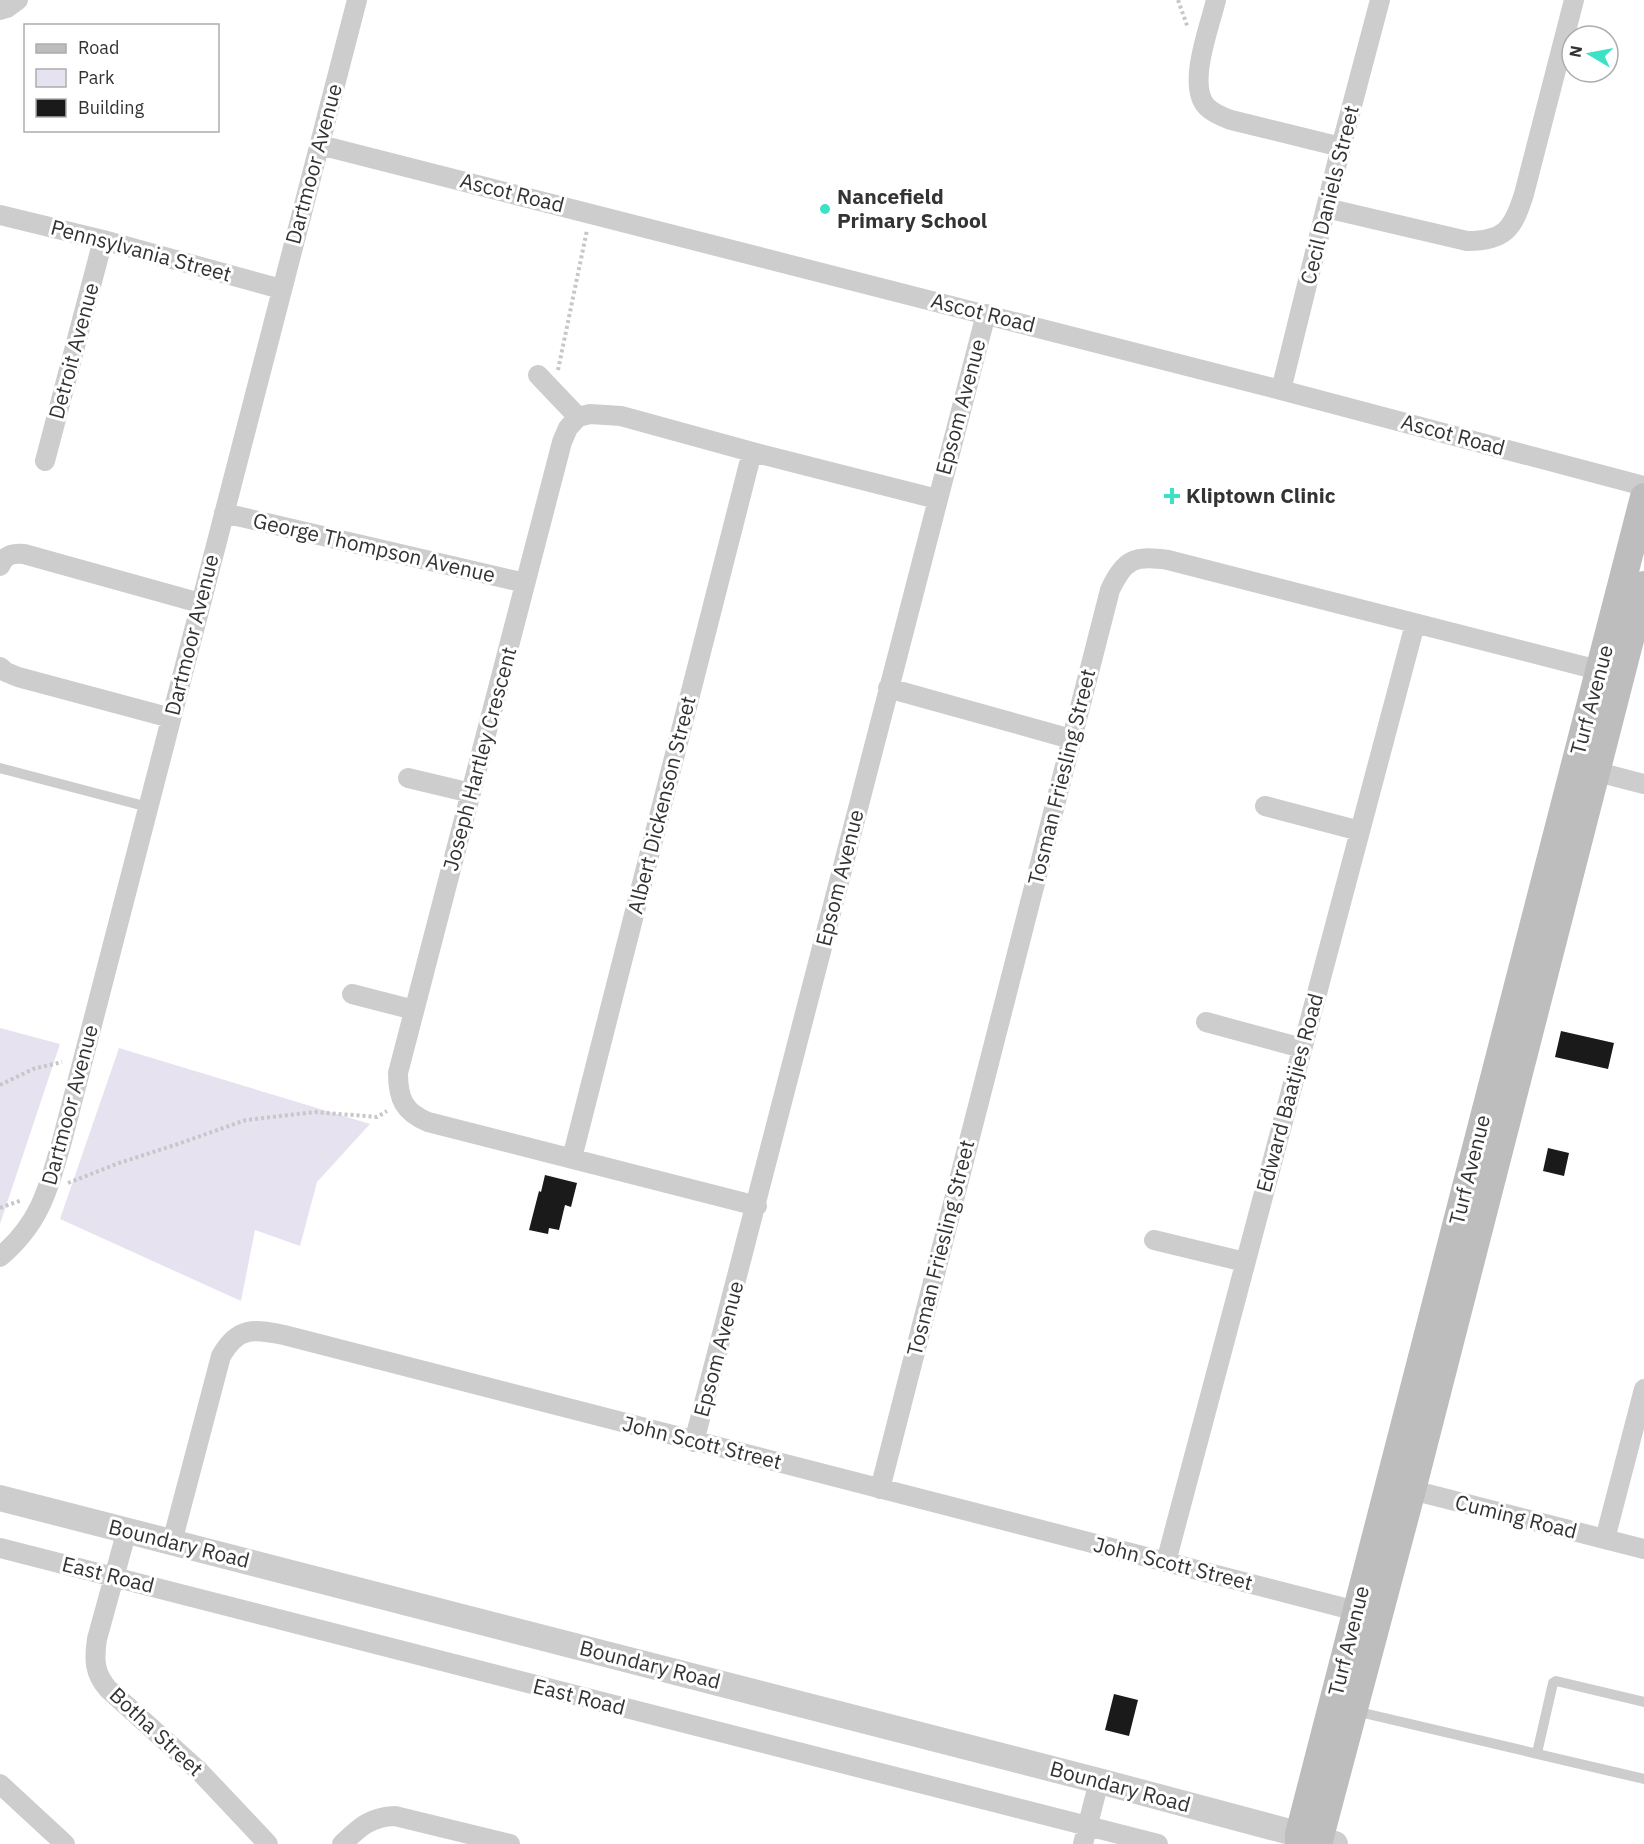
<svg xmlns="http://www.w3.org/2000/svg" width="1644" height="1844" font-family="'IBM Plex Sans',sans-serif">
	<style>
		.green { fill: #e7e2ef }
		.building { fill: #1a1a1a }
		.lines { fill: none; stroke-linecap: round; stroke-linejoin: round }
		.path { stroke: #c7c7c7; stroke-width: 4; stroke-dasharray: 3 3; stroke-linecap: butt }
		.service { stroke: #cdcdcd; stroke-width: 10 }
		.minor { stroke: #cdcdcd; stroke-width: 20 }
		.tertiary { stroke: #cdcdcd; stroke-width: 26 }
		.secondary { stroke: #bdbdbd; stroke-width: 28 }
		.poi-dot { fill: #3ce2c6; stroke: #fff; stroke-width: 2 }
		.labels { text-anchor: middle; stroke-width: 6; stroke-linejoin: round; paint-order: stroke }
		.street-label { font-size: 21px; fill: #333; stroke: #fff }
		.poi-label { font-size: 21px; font-weight: bold; fill: #333; stroke: #fff; text-anchor: start }
	</style>
	<rect width="100%" height="100%" fill="#fff"/>
	<path class="green" d="M0 1028 60 1044 0 1224Z
		M119 1048 370 1124 317 1182 300 1246 255 1230 241 1301 60 1219Z"/>
	<path class="building" d="M1561 1031 1614 1043 1608 1069 1555 1057Z
		M1548 1148 1569 1153 1564 1176 1543 1171Z
		M545 1175 577 1183 571 1207 565 1205 559 1230 549 1228 548 1234 529 1230 539 1191 541 1192Z
		M1114 1694 1138 1700 1129 1736 1105 1730Z"/>
	<g class="lines">
		<path class="path" d="M1178 0 1188 28
			M558 370 587 230
			M0 1085 33 1069 62 1062
			M68 1183 119 1163 178 1144 246 1120 315 1112 377 1117 387 1111
			M0 1208 22 1200"/>
		<path class="service" d="M0 768 148 807
			M1355 1711 1644 1779
			M1537 1753 1553 1683 1556 1681 1644 1702"/>
		<path class="minor" d="M1216 0C1210 26 1186 86 1207 107 1214 114 1223 117 1231 120L1341 147
			M0 10 7 8 18 0
			M320 145 1281 390 1644 486
			M1326 208 1467 241C1505 241 1513 229 1524 194L1574 0
			M0 215 103 240 281 289
			M538 375 578 417
			M1281 390 1341 147 1380 0
			M45 461 103 240
			M224 513 525 583
			M0 566C5 555 12 553 24 554L200 603
			M0 667 6 672 18 677 171 718
			M888 688 1071 739
			M1586 769 1644 784
			M408 778 471 793
			M1265 806 1360 831
			M352 994 414 1010
			M1206 1022 1302 1048
			M572 1158 752 452
			M757 1206 428 1122C404 1112 398 1099 398 1073L562 442 568 428 578 417 590 414 621 416 752 452 937 499
			M1154 1240 1245 1262
			M0 1257C40 1223 48 1190 62 1141L357 0
			M694 1442C793 1066 886 689 986 314
			M1400 1487 1644 1549
			M880 1489 1110 590C1124 559 1135 555 1168 560L1610 673
			M127 1530 97 1639C94 1659 94 1673 108 1689L200 1772 268 1844
			M1605 1539 1644 1389
			M172 1542 221 1356C238 1326 254 1329 284 1335L1368 1614
			M0 1548 1158 1844
			M1166 1562 1415 624
			M0 1784 65 1844
			M342 1844C360 1827 370 1817 395 1816L510 1844
			M1083 1844 1099 1781"/>
		<path class="tertiary" d="M0 1498 1099 1781 1335 1844"/>
		<path class="secondary" d="M1299 1844V1834L1644 497
			M1318 1844 1412 1490 1644 585"/>
	</g>
	<g class="poi-dot">
		<circle cx="825" cy="209" r="6"/>
		<path d="M1169 487h6v6h6v6h-6v6h-6v-6h-6v-6h6z"/>
	</g>
	<g class="labels">
		<g class="street-label">
			<text transform="translate(314 164) rotate(-75)" y="7">Dartmoor Avenue</text>
			<text transform="translate(512 193) rotate(14)" y="7">Ascot Road</text>
			<text transform="translate(1330 195) rotate(-76)" y="7">Cecil Daniels Street</text>
			<text transform="translate(141 251) rotate(15)" y="7">Pennsylvania Street</text>
			<text transform="translate(983 313) rotate(14)" y="7">Ascot Road</text>
			<text transform="translate(74 351) rotate(-75)" y="7">Detroit Avenue</text>
			<text transform="translate(961 407) rotate(-75)" y="7">Epsom Avenue</text>
			<text transform="translate(1453 435) rotate(15)" y="7">Ascot Road</text>
			<text transform="translate(374 548) rotate(13)" y="7">George Thompson Avenue</text>
			<text transform="translate(192 635) rotate(-76)" y="7">Dartmoor Avenue</text>
			<text transform="translate(1592 700) rotate(-75)" y="7">Turf Avenue</text>
			<text transform="translate(480 759) rotate(-75)" y="7">Joseph Hartley Crescent</text>
			<text transform="translate(1062 777) rotate(-76)" y="7">Tosman Friesling Street</text>
			<text transform="translate(662 805) rotate(-76)" y="7">Albert Dickenson Street</text>
			<text transform="translate(840 878) rotate(-76)" y="7">Epsom Avenue</text>
			<text transform="translate(1290 1093) rotate(-75)" y="7">Edward Baatjies Road</text>
			<text transform="translate(70 1105) rotate(-75)" y="7">Dartmoor Avenue</text>
			<text transform="translate(1470 1170) rotate(-76)" y="7">Turf Avenue</text>
			<text transform="translate(941 1248) rotate(-76)" y="7">Tosman Friesling Street</text>
			<text transform="translate(719 1349) rotate(-75)" y="7">Epsom Avenue</text>
			<text transform="translate(702 1443) rotate(14)" y="7">John Scott Street</text>
			<text transform="translate(1516 1517) rotate(14)" y="7">Cuming Road</text>
			<text transform="translate(179 1544) rotate(14)" y="7">Boundary Road</text>
			<text transform="translate(1173 1564) rotate(14)" y="7">John Scott Street</text>
			<text transform="translate(108 1575) rotate(14)" y="7">East Road</text>
			<text transform="translate(1349 1641) rotate(-76)" y="7">Turf Avenue</text>
			<text transform="translate(650 1665) rotate(14)" y="7">Boundary Road</text>
			<text transform="translate(579 1697) rotate(14)" y="7">East Road</text>
			<text transform="translate(156 1732) rotate(43)" y="7">Botha Street</text>
			<text transform="translate(1120 1787) rotate(15)" y="7">Boundary Road</text>
		</g>
		<g class="poi-label">
			<text x="837" y="204">Nancefield<tspan x="837" dy="24">Primary School</tspan></text>
			<text x="1186" y="503">Kliptown Clinic</text>
		</g>
	</g>
	<rect x="24" y="24" width="195" height="108" fill="#ffffff" stroke="#adadad" stroke-width="1.5"/>
	<rect x="36" y="44" width="30" height="9" fill="#bdbdbd" stroke="#adadad" stroke-width="1.5"/>
	<text x="78" y="54" font-size="18" fill="#333333">Road</text>
	<rect x="36" y="69" width="30" height="18" fill="#e7e2ef" stroke="#adadad" stroke-width="1.5"/>
	<text x="78" y="84" font-size="18" fill="#333333">Park</text>
	<rect x="36" y="99" width="30" height="18" fill="#1a1a1a" stroke="#adadad" stroke-width="1.5"/>
	<text x="78" y="114" font-size="18" fill="#333333">Building</text>
	<g transform="translate(1590 54) rotate(280)"><circle r="28" fill="#ffffff" stroke="#adadad" stroke-width="1.5"/>
	<path d="M0-4.5L10 22L0 15L-10 22Z" fill="#3ce2c6"/>
	<text y="-9" font-size="16" font-weight="bold" text-anchor="middle" fill="#333333">N</text>
	</g>
</svg>
